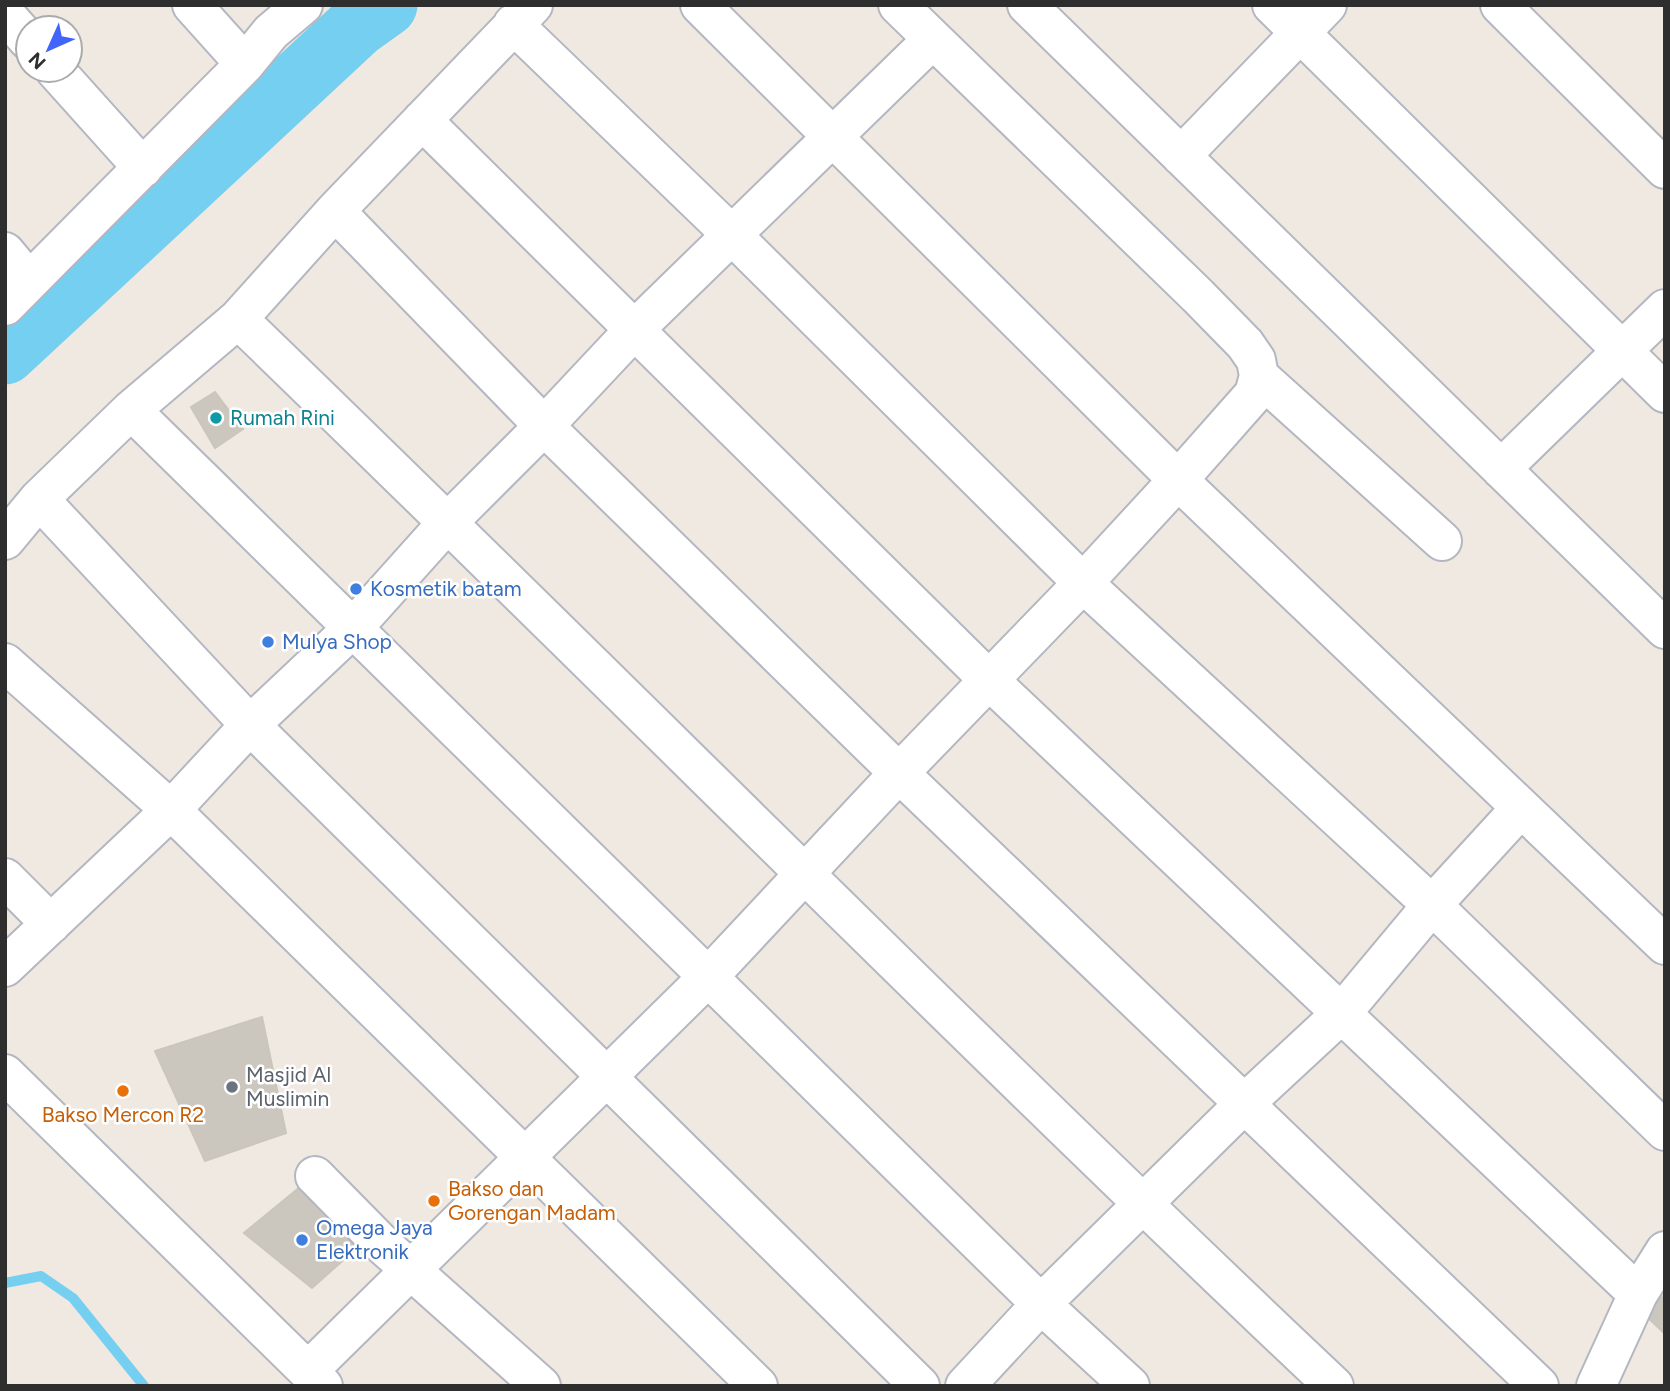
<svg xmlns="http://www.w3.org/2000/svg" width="1670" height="1391" font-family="Figtree,sans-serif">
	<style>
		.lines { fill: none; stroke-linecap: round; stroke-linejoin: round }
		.stream { stroke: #75cff0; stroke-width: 10 }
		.river { stroke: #75cff0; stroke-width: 63 }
		.building { fill: #cbc7bf; stroke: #cbc5ba; stroke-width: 2 }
		.minor-casing { stroke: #b4b7c1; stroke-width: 42 }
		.minor { stroke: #fff; stroke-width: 38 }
		.culture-dot { fill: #0f9aa8; stroke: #fff; stroke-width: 2.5 }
		.shop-dot { fill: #3f7fe0; stroke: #fff; stroke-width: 2.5 }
		.worship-dot { fill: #6b7280; stroke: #fff; stroke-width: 2.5 }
		.food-dot { fill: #e8710a; stroke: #fff; stroke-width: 2.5 }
		.labels { text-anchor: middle; stroke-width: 5; stroke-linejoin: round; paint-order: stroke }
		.culture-label { font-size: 21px; fill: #0d838f; stroke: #fff; text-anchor: start }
		.shop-label { font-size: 21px; fill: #366cbe; stroke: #fff; text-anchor: start }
		.worship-label { font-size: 21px; fill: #5b616d; stroke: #fff; text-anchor: start }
		.food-label { font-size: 21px; fill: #c56008; stroke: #fff }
	</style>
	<rect width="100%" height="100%" fill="#efe9e1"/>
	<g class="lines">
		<path class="stream" d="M5 1283 41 1276 73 1298 144 1386"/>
		<path class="river" d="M5 353 358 25 386 5"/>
	</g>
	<path class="building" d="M215 392 243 429 215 448 191 407Z
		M262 1017 286 1133 205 1161 155 1051Z
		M301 1186 358 1247 312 1288 244 1233Z
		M1665 1294V1334L1645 1315Z"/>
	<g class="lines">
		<g class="minor-casing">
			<path id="minor" d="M192 5 245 64
				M700 5 1178 480 1665 945
				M1027 5 1665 629
				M1272 5 1665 393
				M1500 5 1665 169
				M5 14 28 40
				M513 24 733 236 1083 583 1432 905 1665 1131
				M55 70 143 168
				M422 120 989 680 1638 1294
				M1181 156 1327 5
				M335 211 544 426 899 773 1539 1386
				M5 252 29 281
				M5 306 245 64 271 32 303 5
				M238 319C605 673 963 1036 1334 1386
				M1259 376 1442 541
				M131 410 1041 1304 1130 1386
				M1501 469 1665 309
				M39 499 250 725 920 1386
				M5 540 39 499 131 410 238 319 335 211 533 5
				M5 663 171 810 758 1386
				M5 878 51 924
				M5 967 171 810 250 725 353 628 448 522 544 426 635 329 933 39
				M5 1074 323 1386
				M315 1176 384 1246 541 1386
				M308 1371 708 977 899 773 1083 583 1178 480 1254 394 1259 376 1256 360 1245 344 1198 296 898 5
				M965 1386 1041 1304 1244 1104 1341 1014 1432 905 1520 809
				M1596 1386 1638 1294 1665 1251"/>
		</g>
		<use href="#minor" class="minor"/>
	</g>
	<circle class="culture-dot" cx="216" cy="418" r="7"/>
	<g class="shop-dot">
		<circle cx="356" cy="589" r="7"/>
		<circle cx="268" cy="642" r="7"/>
		<circle cx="302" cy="1240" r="7"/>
	</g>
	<circle class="worship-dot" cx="232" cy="1087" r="7"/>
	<g class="food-dot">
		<circle cx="123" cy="1091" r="7"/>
		<circle cx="434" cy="1201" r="7"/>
	</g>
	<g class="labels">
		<g class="culture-label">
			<text x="230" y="425">Rumah Rini</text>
		</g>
		<g class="shop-label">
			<text x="370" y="596">Kosmetik batam</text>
			<text x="282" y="649">Mulya Shop</text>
			<text x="316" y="1235">Omega Jaya<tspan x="316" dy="24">Elektronik</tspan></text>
		</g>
		<g class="worship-label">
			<text x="246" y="1082">Masjid Al<tspan x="246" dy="24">Muslimin</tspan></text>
		</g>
		<g class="food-label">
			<text x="123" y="1122">Bakso Mercon R2</text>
			<text x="448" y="1196" text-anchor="start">Bakso dan<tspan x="448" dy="24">Gorengan Madam</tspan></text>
		</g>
	</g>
	<rect width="1670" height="1391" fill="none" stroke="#2e2e2e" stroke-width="14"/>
	<g transform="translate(49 49) rotate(225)"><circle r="33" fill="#ffffff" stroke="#ababab" stroke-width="2"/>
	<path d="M0-5L12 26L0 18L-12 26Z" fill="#4264fb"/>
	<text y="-10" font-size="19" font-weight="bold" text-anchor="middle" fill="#2e2e2e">N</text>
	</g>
</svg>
